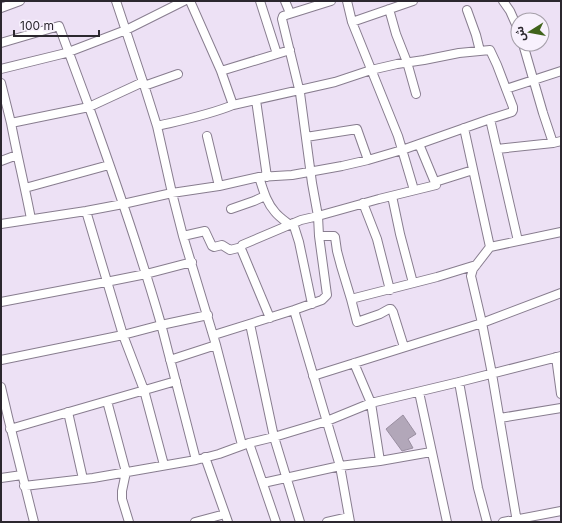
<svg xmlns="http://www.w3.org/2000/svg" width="562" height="523" font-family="Inter,'Noto Sans Arabic',sans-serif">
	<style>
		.building { fill: #b2a7b9; stroke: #998ea0 }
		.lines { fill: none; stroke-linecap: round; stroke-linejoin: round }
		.minor-casing { stroke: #887d8f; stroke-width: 10 }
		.minor { stroke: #fff; stroke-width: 8 }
	</style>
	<rect width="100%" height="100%" fill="#ede1f5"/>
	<path class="building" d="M403 415 416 434 408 439 413 448 402 451 386 429Z"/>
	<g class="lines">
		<g class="minor-casing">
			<path id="minor" d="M116 1 145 88 157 126 172 193 183 236 216 345 170 360
				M190 1 221 71 233 105
				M260 1 277 54
				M285 1 290 13
				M347 1 352 22 398 136 414 190
				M503 1 510 11 518 29
				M1 8 20 1
				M389 9 396 34 407 62 416 94
				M467 10 476 35 480 51
				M352 22 413 1
				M1 43 59 26 89 107 143 82
				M523 44 543 113 553 143 561 141
				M1 69 66 53 126 30 184 1
				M221 71 290 50
				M1 83 11 123
				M144 86 178 74
				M506 89 561 71
				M256 100 267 177
				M490 119 518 241
				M464 128 490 247
				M207 136 219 186
				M306 137 357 129 368 160
				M497 149 553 143
				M1 161 17 155
				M259 177C263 189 266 202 275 212 279 217 285 221 290 225
				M435 182 473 170
				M25 188 109 165
				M392 196 400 234 413 283
				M363 203 377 239 390 290
				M231 209 254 201 265 196
				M86 211 123 335 144 390 164 465
				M31 219C25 187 17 155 11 123L89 107C115 179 140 251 161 324 173 369 184 415 196 460
				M293 223 299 242 312 304
				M1 224 86 211 123 204 172 193 219 186 259 177 292 175 342 166 368 160 402 150 490 119 512 112 513 110V107L497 65 490 50 459 53 424 60 397 64 371 70 335 82 233 105C209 115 183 120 157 126
				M183 236 205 231 212 246 214 247 222 245 230 250 238 248H241
				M319 236H334L335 237 337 251 341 266 351 299 437 277 476 265
				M351 299 357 322 380 314 389 309H391L393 312 404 347
				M1 302 111 281 146 274 192 262
				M294 310 340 466 350 522
				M270 318 242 251 241 248 242 245 301 220 318 216 379 199 436 185 419 144
				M250 324 274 437 300 522
				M214 335 294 310 322 300 327 295 319 236 318 216 312 183 300 93 282 19 283 16 331 1
				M216 345 242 445
				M556 357 561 394
				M1 360 123 335 161 325 208 315
				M354 363 371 403 380 461
				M313 376 482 323 561 293
				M459 382 478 488 487 522
				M1 387 8 417 34 522
				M419 392 447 522
				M107 401 126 472 122 491V499L129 522
				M68 412 83 479
				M500 418 561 408
				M10 429 176 381
				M249 443 276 522
				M205 457 228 522
				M1 478 22 475
				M263 483 340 466 380 461 431 452
				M24 486 93 478 196 460 219 454 249 443 274 437 327 421 371 403 459 382 561 356
				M195 522 225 514
				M327 522 349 517
				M503 522 561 511
				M517 522 492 374 482 323 471 276 473 269 490 247 561 232"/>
		</g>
		<use href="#minor" class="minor"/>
	</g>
	<rect width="562" height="523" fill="none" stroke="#2b272e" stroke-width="4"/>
	<g transform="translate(530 32) rotate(259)"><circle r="19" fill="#f8f1fd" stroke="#a6a0aa"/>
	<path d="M0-3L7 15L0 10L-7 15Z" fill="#40631b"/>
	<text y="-6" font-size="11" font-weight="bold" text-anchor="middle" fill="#2b272e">ش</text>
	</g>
	<path d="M14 30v6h85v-6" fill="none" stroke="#2b272e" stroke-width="2"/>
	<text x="20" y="30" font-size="12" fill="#2b272e" stroke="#f8f1fd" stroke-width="3" paint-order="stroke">100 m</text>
</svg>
